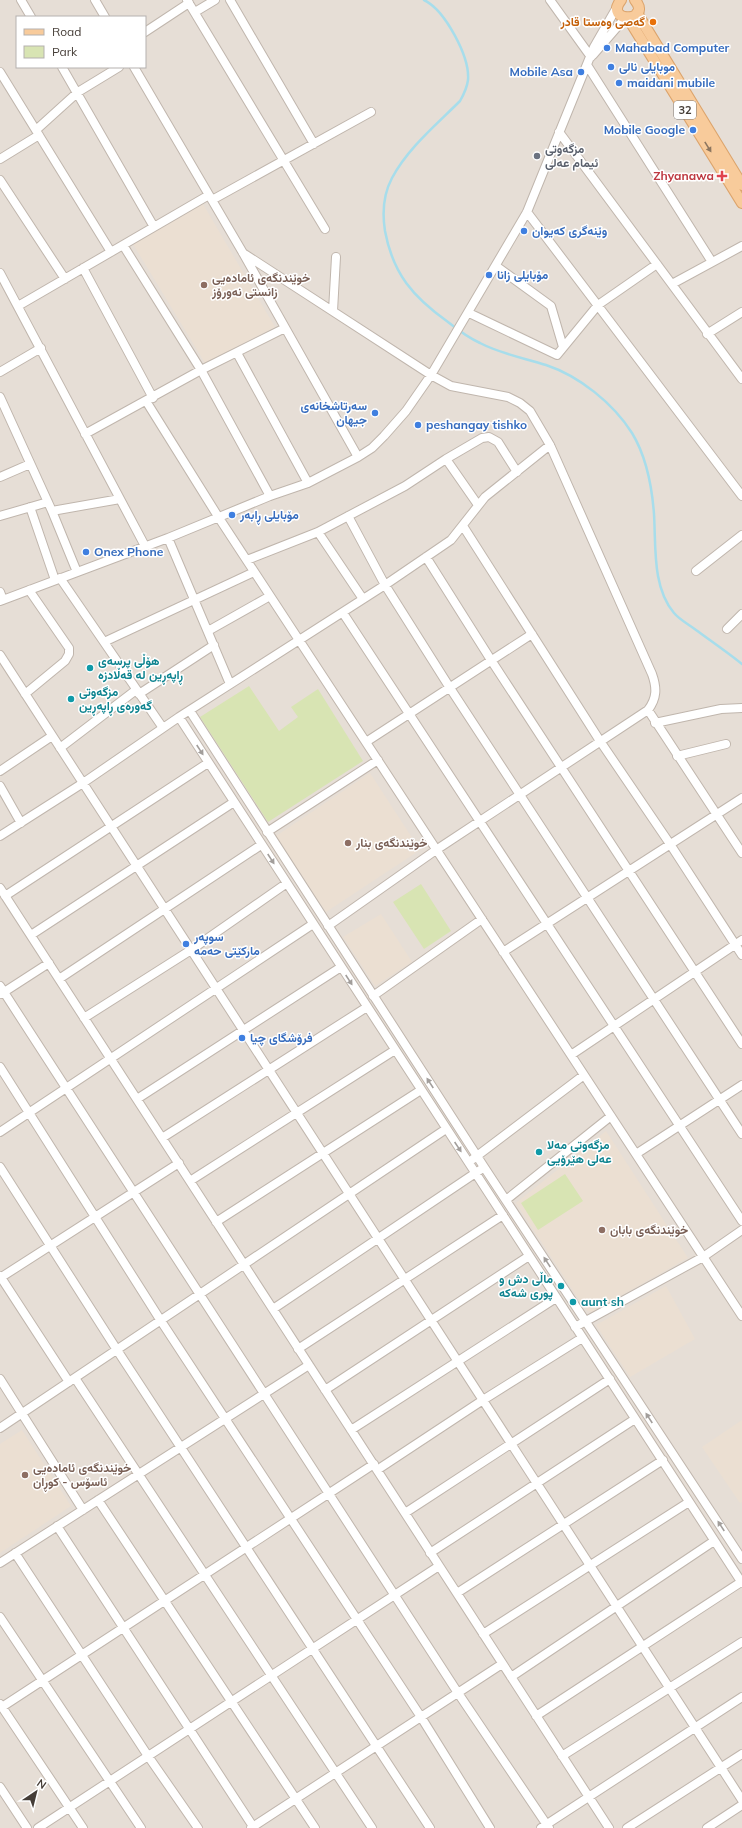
<svg xmlns="http://www.w3.org/2000/svg" width="742" height="1828" font-family="Mulish,Vazirmatn,sans-serif">
	<style>
		.residential { fill: #e6ded6; fill-rule: evenodd }
		.education { fill: #ebdfd2 }
		.green { fill: #d8e4b3 }
		.lines { fill: none; stroke-linecap: round; stroke-linejoin: round }
		.stream { stroke: #a7ddeb; stroke-width: 2.5 }
		.minor-casing { stroke: #c0b6ad; stroke-width: 10 }
		.major-casing { stroke: #dca46c; stroke-width: 12 }
		.minor { stroke: #fff; stroke-width: 8 }
		.major { stroke: #f8cb9b; stroke-width: 10 }
		.oneway { fill: #8d765f }
		.oneway2 { fill: #a29e9b }
		.food-dot { fill: #e8710a; stroke: #fff; stroke-width: 1.5 }
		.shop-dot { fill: #3f7fe0; stroke: #fff; stroke-width: 1.5 }
		.worship-dot { fill: #6b7280; stroke: #fff; stroke-width: 1.5 }
		.health-dot { fill: #e0444e; stroke: #fff; stroke-width: 1.5 }
		.education-dot { fill: #8d6e63; stroke: #fff; stroke-width: 1.5 }
		.culture-dot { fill: #0f9aa8; stroke: #fff; stroke-width: 1.5 }
		.labels { text-anchor: middle; stroke-width: 3; stroke-linejoin: round; paint-order: stroke }
		.shield { fill: #fff; stroke: #7d7773; stroke-width: 1 }
		.shield-label { font-size: 11px; font-weight: bold; fill: #453d37 }
		.food-label { font-size: 12px; font-weight: bold; fill: #c56008; stroke: #fff; text-anchor: end }
		.shop-label { font-size: 12px; font-weight: bold; fill: #366cbe; stroke: #fff; text-anchor: start }
		.worship-label { font-size: 12px; font-weight: bold; fill: #5b616d; stroke: #fff; text-anchor: start }
		.health-label { font-size: 12px; font-weight: bold; fill: #be3a42; stroke: #fff; text-anchor: end }
		.education-label { font-size: 12px; font-weight: bold; fill: #785e54; stroke: #fff; text-anchor: start }
		.culture-label { font-size: 12px; font-weight: bold; fill: #0d838f; stroke: #fff; text-anchor: start }
	</style>
	<rect width="100%" height="100%" fill="#f2ede7"/>
	<path class="residential" d="M0 0H742V1828H0ZM17 17H145V67H17Z"/>
	<path class="education" d="M203 204 275 327 205 363 133 244Z
		M370 773 420 850 326 912 276 836Z
		M381 914 412 962 375 986 343 937Z
		M606 1131 688 1258 592 1312 588 1311 583 1306 516 1203Z
		M666 1286 695 1339 630 1377 596 1325Z
		M742 1420V1502L740 1503 702 1447Z
		M22 1430 71 1506 0 1553V1444Z"/>
	<path class="green" d="M249 686 279 731 298 717 291 707 318 689 363 761 268 822 200 717Z
		M421 884 451 931 424 949 393 902Z
		M565 1174 583 1201 538 1230 521 1203Z"/>
	<g class="lines">
		<path class="stream" d="M424 0C445 10 470 57 468 80 467 88 464 94 460 101 436 125 408 148 392 178 383 195 382 212 385 231 393 274 413 297 448 322 458 330 469 338 480 343 501 354 524 358 546 365 579 376 613 403 632 433 646 456 652 487 654 514 656 546 652 587 674 613 680 620 688 624 696 630 711 641 727 652 742 664"/>
		<g class="minor-casing">
			<path id="minor" d="M21 0 31 17
				M95 0 105 17
				M187 0 325 229
				M230 0 314 144
				M550 0 591 57
				M195 12 215 0
				M145 32 189 3
				M593 55 625 18
				M587 65 712 262
				M62 67 154 227
				M134 67 243 253 358 457
				M0 72 111 252
				M36 130 78 92 119 67
				M559 132 742 379
				M0 159 39 135
				M0 180 65 279
				M212 200 371 112
				M527 212 742 496
				M123 245 201 370 270 496
				M243 253 431 375 451 386 508 397 520 403 530 411 550 445 652 674C657 688 657 698 648 710L436 850 328 926
				M496 266 551 306 563 347
				M83 268 153 398
				M0 273 145 546
				M672 284 742 246
				M18 306 209 195
				M333 311 336 257
				M469 313 557 355 598 305 657 264
				M707 334 742 312
				M237 353 308 483
				M0 372 41 348
				M0 397 52 511 77 572
				M146 401 219 518 742 1316
				M85 434 201 370 285 328
				M446 459 478 505
				M0 477 30 464
				M30 507 55 580
				M52 511 120 499
				M0 516 48 502
				M348 516 385 585 450 688 742 1134
				M463 526 600 741 670 844 742 955
				M318 532 363 599
				M168 538 230 684
				M426 557 491 660 742 1044
				M247 560 318 532 405 486 446 459 482 438 489 437 498 442 517 472
				M696 571 742 535
				M60 578 163 728
				M0 592 3 600
				M0 601 168 538 270 496 308 483 358 457 372 448 384 436 406 411 431 375 527 212 594 47 617 7
				M343 613 742 1221
				M727 629 742 614
				M208 631 270 596
				M104 642 254 572
				M0 655 742 1800
				M25 694 65 661 69 654V648L29 590
				M139 694 214 645
				M648 710 742 853
				M190 711 484 1167 742 1559
				M179 717 742 1583
				M655 723 721 709 742 708
				M366 742 532 634
				M60 748 136 690
				M677 756 726 744
				M0 771 52 736
				M0 786 21 823
				M267 832 378 760
				M0 836 83 783 179 717 385 585 451 540 485 497 550 445
				M0 888 609 1828
				M5 896 208 763
				M31 935 234 802
				M503 952 742 798
				M59 979 261 845
				M0 986 458 1693 549 1828
				M1 994 49 963
				M373 996 482 919
				M84 1018 191 950 287 883
				M571 1055 742 940
				M0 1067 161 1321 421 1717 490 1828
				M137 1099 341 967
				M0 1132 313 924
				M162 1138 367 1007
				M636 1154 742 1085
				M473 1159 584 1075
				M0 1167 117 1350 430 1828
				M190 1181 395 1050
				M506 1200 611 1116
				M216 1222 421 1090
				M0 1276 69 1382
				M0 1278 179 1163
				M273 1309 480 1170
				M575 1327 703 1257 742 1230
				M298 1349 503 1215
				M75 1378 372 1828
				M0 1379 83 1510
				M325 1390 529 1256
				M0 1428 446 1129
				M351 1430 556 1298
				M377 1470 483 1400 582 1338
				M98 1500 315 1828
				M405 1513 610 1379
				M57 1526 254 1828
				M15 1553 148 1756 198 1828
				M430 1553 635 1419
				M0 1563 309 1365
				M457 1593 663 1460
				M0 1617 141 1828
				M483 1634 689 1502
				M511 1677 714 1541
				M0 1704 83 1828
				M2 1707 374 1464
				M536 1716 741 1582
				M562 1756 742 1642
				M0 1787 27 1828
				M38 1828 439 1566
				M251 1828 502 1664
				M541 1828 742 1697
				M627 1828 742 1754
				M707 1828 742 1805"/>
		</g>
		<g class="major-casing">
			<path id="major" d="M621 0C603 23 653 23 635 0
				M637 13 742 185
				M628 18 742 203"/>
		</g>
		<use href="#minor" class="minor"/>
		<use href="#major" class="major"/>
	</g>
	<defs><path id="oneway-solid" d="M-6-.8H1V-3.2L6.5 0L1 3.2V.8H-6Z"/></defs>
	<use class="oneway" href="#oneway-solid" transform="translate(708 147) rotate(58)"/>
	<g class="oneway2">
		<use href="#oneway-solid" transform="translate(200 750) rotate(57)"/>
		<use href="#oneway-solid" transform="translate(271 859) rotate(57)"/>
		<use href="#oneway-solid" transform="translate(349 980) rotate(57)"/>
		<use href="#oneway-solid" transform="translate(430 1083) rotate(-123)"/>
		<use href="#oneway-solid" transform="translate(458 1147) rotate(56)"/>
		<use href="#oneway-solid" transform="translate(547 1262) rotate(-123)"/>
		<use href="#oneway-solid" transform="translate(649 1418) rotate(-123)"/>
		<use href="#oneway-solid" transform="translate(721 1526) rotate(-123)"/>
	</g>
	<circle class="food-dot" cx="653" cy="22" r="4"/>
	<g class="shop-dot">
		<circle cx="607" cy="48" r="4"/>
		<circle cx="611" cy="67" r="4"/>
		<circle cx="581" cy="72" r="4"/>
		<circle cx="619" cy="83" r="4"/>
		<circle cx="693" cy="130" r="4"/>
		<circle cx="524" cy="231" r="4"/>
		<circle cx="489" cy="275" r="4"/>
		<circle cx="375" cy="413" r="4"/>
		<circle cx="418" cy="425" r="4"/>
		<circle cx="232" cy="515" r="4"/>
		<circle cx="86" cy="552" r="4"/>
		<circle cx="186" cy="944" r="4"/>
		<circle cx="242" cy="1038" r="4"/>
	</g>
	<circle class="worship-dot" cx="537" cy="156" r="4"/>
	<path class="health-dot" d="M720 170h4v4h4v4h-4v4h-4v-4h-4v-4h4z"/>
	<g class="education-dot">
		<circle cx="204" cy="285" r="4"/>
		<circle cx="348" cy="843" r="4"/>
		<circle cx="602" cy="1230" r="4"/>
		<circle cx="25" cy="1475" r="4"/>
	</g>
	<g class="culture-dot">
		<circle cx="90" cy="668" r="4"/>
		<circle cx="71" cy="699" r="4"/>
		<circle cx="539" cy="1152" r="4"/>
		<circle cx="561" cy="1286" r="4"/>
		<circle cx="573" cy="1302" r="4"/>
	</g>
	<g class="labels">
		<rect class="shield" x="674" y="101" width="22" height="18" rx="3"/>
		<g class="shield-label">
			<text x="685" y="114">32</text>
		</g>
		<g class="food-label">
			<text x="645" y="26">گەصی وەستا قادر</text>
		</g>
		<g class="shop-label">
			<text x="615" y="52">Mahabad Computer</text>
			<text x="619" y="71">موبايلى نالى</text>
			<text x="573" y="76" text-anchor="end">Mobile Asa</text>
			<text x="627" y="87">maidani mubile</text>
			<text x="685" y="134" text-anchor="end">Mobile Google</text>
			<text x="532" y="235">وێنەگری کەیوان</text>
			<text x="497" y="279">مۆبایلی زانا</text>
			<text x="367" y="410" text-anchor="end">سەرتاشخانەی<tspan x="367" dy="14">جیهان</tspan></text>
			<text x="426" y="429">peshangay tishko</text>
			<text x="240" y="519">مۆبایلی ڕابەر</text>
			<text x="94" y="556">Onex Phone</text>
			<text x="194" y="941">سوپەر<tspan x="194" dy="14">مارکێتی حەمە</tspan></text>
			<text x="250" y="1042">فرۆشگای چیا</text>
		</g>
		<g class="worship-label">
			<text x="545" y="153">مزگەوتی<tspan x="545" dy="14">ئیمام عەلی</tspan></text>
		</g>
		<g class="health-label">
			<text x="714" y="180">Zhyanawa</text>
		</g>
		<g class="education-label">
			<text x="212" y="282">خوێندنگەی ئامادەیی<tspan x="212" dy="14">زانستی نەورۆز</tspan></text>
			<text x="356" y="847">خوێندنگەی بنار</text>
			<text x="610" y="1234">خوێندنگەی بابان</text>
			<text x="33" y="1472">خوێندنگەی ئامادەیی<tspan x="33" dy="14">ئاسۆس - کوڕان</tspan></text>
		</g>
		<g class="culture-label">
			<text x="98" y="665">هۆڵی پرسەی<tspan x="98" dy="14">ڕاپەڕین لە قەڵادزە</tspan></text>
			<text x="79" y="696">مزگەوتی<tspan x="79" dy="14">گەورەی ڕاپەڕین</tspan></text>
			<text x="547" y="1149">مزگەوتی مەلا<tspan x="547" dy="14">عەلی هێرۆیی</tspan></text>
			<text x="553" y="1283" text-anchor="end">ماڵی دش و<tspan x="553" dy="14">پوری شەکە</tspan></text>
			<text x="581" y="1306">aunt sh</text>
		</g>
	</g>
	<rect x="16" y="16" width="130" height="52" fill="#ffffff" stroke="#b5b1af"/>
	<rect x="24" y="29" width="20" height="6" fill="#f8cb9b" stroke="#b5b1af"/>
	<text x="52" y="36" font-size="12" fill="#453d37">Road</text>
	<rect x="24" y="46" width="20" height="12" fill="#d8e4b3" stroke="#b5b1af"/>
	<text x="52" y="56" font-size="12" fill="#453d37">Park</text>
	<g transform="translate(36 1792) rotate(35)" stroke="#ffffff" stroke-width="3" paint-order="stroke">
	<path d="M0-3L7 15L0 10L-7 15Z" fill="#453d37"/>
	<text y="-6" font-size="11" font-weight="bold" text-anchor="middle" fill="#453d37">N</text>
	</g>
</svg>
